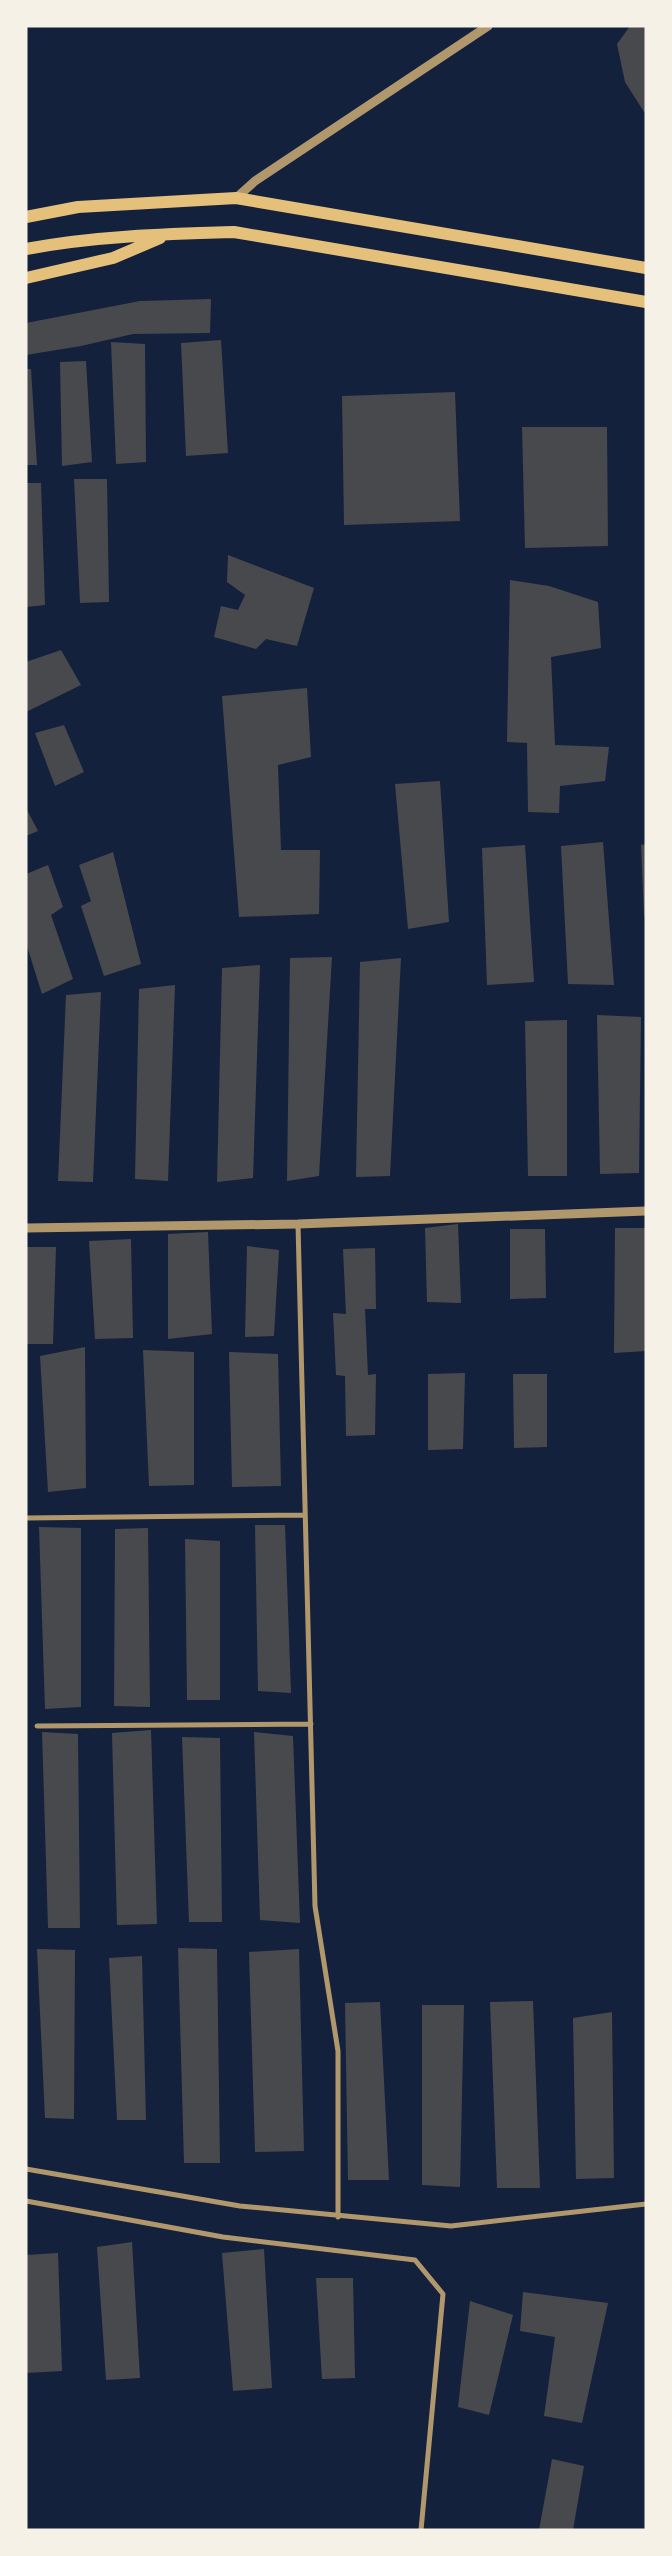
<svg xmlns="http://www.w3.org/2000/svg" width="672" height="2556" font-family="'Space Grotesk',sans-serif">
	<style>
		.building { fill: #48494c }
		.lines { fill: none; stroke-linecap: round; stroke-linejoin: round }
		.minor { stroke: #b1986c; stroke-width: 5 }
		.tertiary { stroke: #b1986c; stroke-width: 9 }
		.primary { stroke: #e5c07b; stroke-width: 12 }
	</style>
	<rect width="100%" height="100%" fill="#14213d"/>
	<path class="building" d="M630 26H646V115L625 82 617 44Z
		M211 299 210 333 133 334 81 346 26 355V323L140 301Z
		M221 340 228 453 186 456 181 343Z
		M111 342 145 344 146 462 116 464Z
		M86 361 92 462 62 466 60 362Z
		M26 369H31L37 465H26Z
		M455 392 460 521 344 525 342 396Z
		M522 427H607L608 546 525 548Z
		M74 479H107L109 602 80 603Z
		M26 483H41L45 605 26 607Z
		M228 555 314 588 297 646 266 639 256 649 214 637 221 606 238 610 245 595 227 582Z
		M510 580 549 586 598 602 601 648 551 657 555 745 609 747 605 781 560 786 559 813 528 812 527 743 507 742Z
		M61 650 81 685 26 712V662Z
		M307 688 311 757 278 765 281 850H320L319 914 239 917 222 696Z
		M64 725 84 772 55 786 35 733Z
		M440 781 449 922 408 929 395 784Z
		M26 808 38 831 26 836Z
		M603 842 614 985 568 984 561 846Z
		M646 844V916H644L641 845Z
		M525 845 534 982 487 985 482 848Z
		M113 852 141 964 104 976 81 906 91 901 79 865Z
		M48 865 63 907 51 915 73 979 42 994 26 943V874Z
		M332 957 319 1176 287 1181 290 958Z
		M401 958 390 1176 356 1177 360 962Z
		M260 965 253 1178 217 1182 222 968Z
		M175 985 168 1181 135 1179 139 989Z
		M101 992 93 1182 58 1181 66 995Z
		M597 1015 641 1017 639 1173 600 1174Z
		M567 1020V1176H528L525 1021Z
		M458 1224 461 1303 427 1302 425 1228Z
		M615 1228H646V1351L614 1353Z
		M510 1229H545L546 1298 510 1299Z
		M208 1232 212 1334 168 1339V1234Z
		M131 1239 133 1338 95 1339 89 1241Z
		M247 1246 279 1250 274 1336 245 1337Z
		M26 1247H56L53 1344H26Z
		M375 1248 376 1309H365L368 1375 376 1374 375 1435 346 1436 345 1376 336 1375 333 1313 346 1314 343 1249Z
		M85 1347 86 1488 48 1492 40 1356Z
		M143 1350 194 1352V1485L149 1486Z
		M229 1352 278 1354 281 1486 232 1487Z
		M465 1373 463 1449 428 1450V1374Z
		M513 1374H547V1447L514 1448Z
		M255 1525H285L291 1693 258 1691Z
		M39 1527 81 1528V1707L45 1709Z
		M148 1528 150 1707 114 1706 115 1529Z
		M185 1539 220 1541V1700H187Z
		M151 1730 157 1924 117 1925 112 1733Z
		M42 1732 78 1734 80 1928H48Z
		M254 1732 293 1736 300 1923 260 1920Z
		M182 1737 220 1738 222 1922H189Z
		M178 1948 217 1949 220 2163H184Z
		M37 1949 75 1950 74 2119 45 2118Z
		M299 1949 304 2151 255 2152 249 1952Z
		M142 1956 146 2120H117L109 1958Z
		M533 2001 540 2188H497L490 2002Z
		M380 2002 389 2180H348L345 2003Z
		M422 2005H464L460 2187 422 2185Z
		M612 2012 614 2178 576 2179 573 2018Z
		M132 2242 140 2378 106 2380 97 2247Z
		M264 2249 272 2388 233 2391 222 2253Z
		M58 2253 62 2371 26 2373V2255Z
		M316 2278H353L355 2378 322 2379Z
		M523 2292 608 2303 582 2423 544 2416 555 2337 520 2331Z
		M470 2301 513 2315 489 2415 458 2407Z
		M552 2459 584 2466 573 2530H539Z"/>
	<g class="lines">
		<path class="minor" d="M298 1224 315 1906 338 2051V2217
			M26 1518 305 1515
			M37 1726 311 1724
			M26 2169 240 2206 451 2226 646 2204
			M26 2201 223 2237 415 2260 443 2294 421 2530"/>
		<path class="tertiary" d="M236 198 255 181 488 26
			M26 1228 298 1224 646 1211"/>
		<path class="primary" d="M26 217 78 207 236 198 646 268
			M26 249C94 236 165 234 234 232L646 302
			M26 278 113 258 160 238"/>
	</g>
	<rect width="672" height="2556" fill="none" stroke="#f6f1e7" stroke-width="55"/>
</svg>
